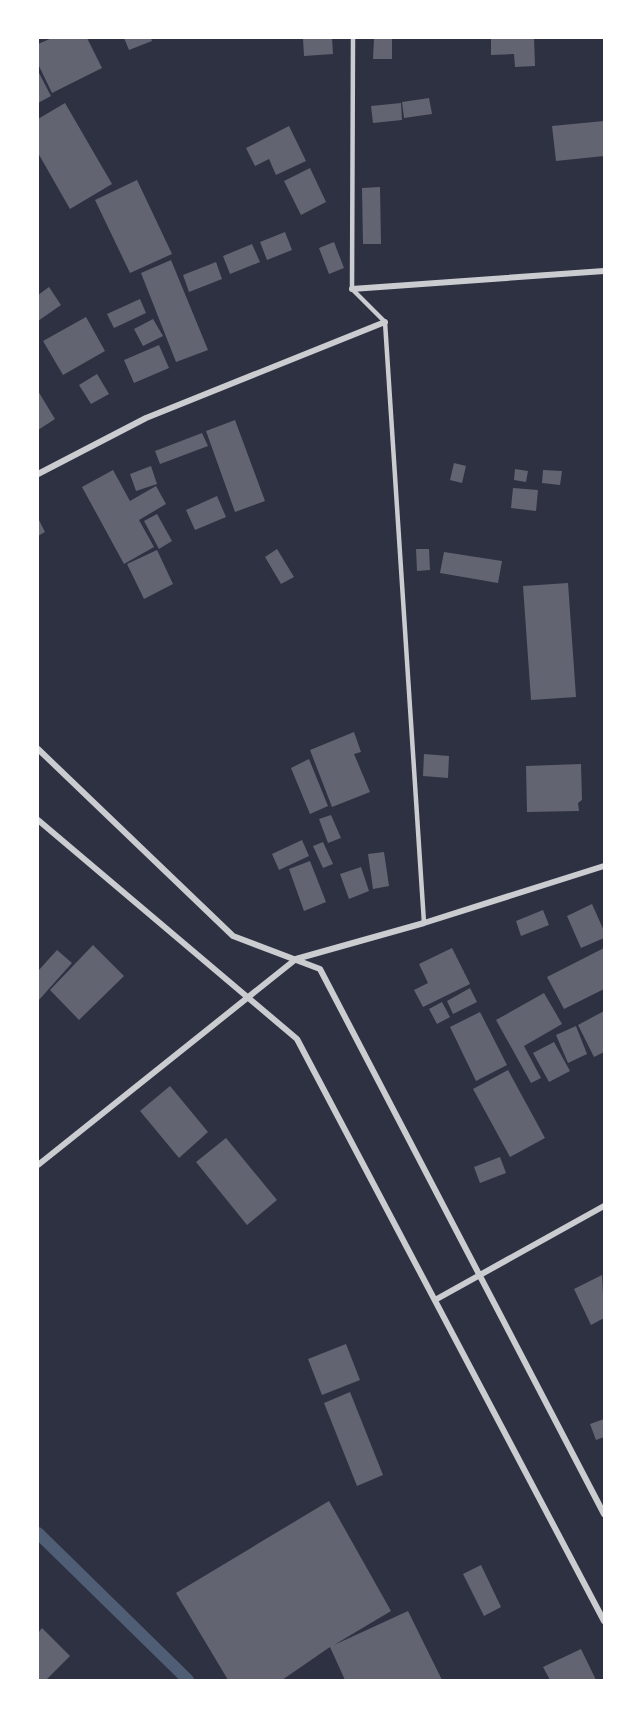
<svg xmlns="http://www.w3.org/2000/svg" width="642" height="1718" font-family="Bitter,serif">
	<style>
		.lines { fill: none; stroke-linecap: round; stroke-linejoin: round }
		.stream { stroke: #4f5d75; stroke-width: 12 }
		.building { fill: #626471 }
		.service { stroke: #caccd0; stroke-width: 4.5 }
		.minor { stroke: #caccd0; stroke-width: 6 }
	</style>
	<rect width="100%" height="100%" fill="#2d3142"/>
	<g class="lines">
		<path class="stream" d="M38 1533 188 1680"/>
	</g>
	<path class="building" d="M52 38H87L102 68 52 93 38 64V44Z
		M124 38H151L152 41 129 50Z
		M303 38H332L333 54 304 56Z
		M374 38 392 39V59H373Z
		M491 38H534L535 66 515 67 514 54 491 55Z
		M38 71 51 96 38 103Z
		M429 98 432 114 404 118 402 102Z
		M65 103 112 184 70 209 38 153V119Z
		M401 103 402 120 373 123 371 106Z
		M604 121V156L556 161 552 126Z
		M289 126 306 161 276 175 269 159 255 166 246 148Z
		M310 168 326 202 301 215 284 181Z
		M137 180 172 254 130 273 95 200Z
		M380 187 381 244H363L362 188Z
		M285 232 292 250 267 260 260 242Z
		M334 242 344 268 329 274 319 248Z
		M252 244 260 262 230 274 223 256Z
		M171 260 208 350 176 362 141 273Z
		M216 262 222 279 189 292 183 275Z
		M49 287 61 305 38 321V295Z
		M140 299 146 313 114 328 107 314Z
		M86 317 105 351 63 375 43 341Z
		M153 319 163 336 143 346 134 329Z
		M159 345 169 368 134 383 124 360Z
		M97 374 109 394 91 404 79 385Z
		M38 391 55 419 38 430Z
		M235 420 265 501 235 512 206 431Z
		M202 433 208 446 160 464 155 451Z
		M454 463 466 466 462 483 450 480Z
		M151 466 157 484 136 491 130 474Z
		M515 469 528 471 526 482 514 480Z
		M113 470 130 501 156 486 166 504 139 520 154 547 124 564 82 487Z
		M543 470 562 471 560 485 542 483Z
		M513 488 538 490 536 511 511 508Z
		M217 496 226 517 195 530 186 510Z
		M157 514 172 541 159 549 144 521Z
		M38 518 45 532 38 536Z
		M277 549 294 577 281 584 265 557Z
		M416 549H429L430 570 417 571Z
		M157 550 173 584 144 599 127 564Z
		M444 552 502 561 498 583 440 573Z
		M568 583 576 697 531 700 523 586Z
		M354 732 361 752 354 754 370 792 332 807 310 750Z
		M424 754 449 756 448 778 423 776Z
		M309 759 328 806 310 814 291 768Z
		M581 764 582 800 578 803 579 811 527 812 526 766Z
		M331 815 341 838 328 843 319 819Z
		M302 840 309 856 279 870 272 854Z
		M323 842 333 864 323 868 313 846Z
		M384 852 389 886 373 889 368 854Z
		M310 861 326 902 304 911 289 869Z
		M361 867 369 891 349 899 340 874Z
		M592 904 604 931V938L581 948 567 916Z
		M543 910 549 925 521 936 516 921Z
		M93 945 124 976 79 1020 50 990Z
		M452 948 470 984 423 1007 414 990 428 983 419 964Z
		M604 948V989L564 1009 547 977Z
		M57 950 72 963 38 1001V971Z
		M470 988 477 1002 453 1014 447 1001Z
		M544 993 562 1024 524 1046 541 1078 531 1083 496 1020Z
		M442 1002 450 1017 437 1024 429 1009Z
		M604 1011V1052L594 1057 578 1025Z
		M480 1012 507 1065 476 1081 450 1027Z
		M576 1026 587 1054 568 1063 556 1035Z
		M554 1042 570 1071 549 1082 533 1053Z
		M508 1070 545 1138 510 1157 473 1089Z
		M170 1086 208 1132 179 1158 140 1111Z
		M226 1138 277 1200 247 1225 196 1162Z
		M500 1157 506 1173 480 1183 474 1167Z
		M602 1275 604 1318 591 1325 574 1289Z
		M346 1344 360 1380 322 1395 308 1359Z
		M350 1392 383 1475 357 1486 324 1403Z
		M604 1419V1437L596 1440 590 1424Z
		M329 1501 391 1611 334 1645 408 1611 442 1680H345L330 1647 282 1680H228L176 1593Z
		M481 1565 501 1607 484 1616 463 1574Z
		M42 1628 70 1656 46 1680H38V1633Z
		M581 1649 596 1680H550L543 1667Z"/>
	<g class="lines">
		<path class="service" d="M353 38 352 289 385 322 424 923"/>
		<path class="minor" d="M352 289 604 271
			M38 474 146 418 385 322
			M38 749 233 936 320 969 604 1514
			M38 820 297 1039 604 1621
			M38 1165 296 959 424 923 604 866
			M435 1300 604 1206"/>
	</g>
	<rect width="642" height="1718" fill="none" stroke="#ffffff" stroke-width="78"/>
</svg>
